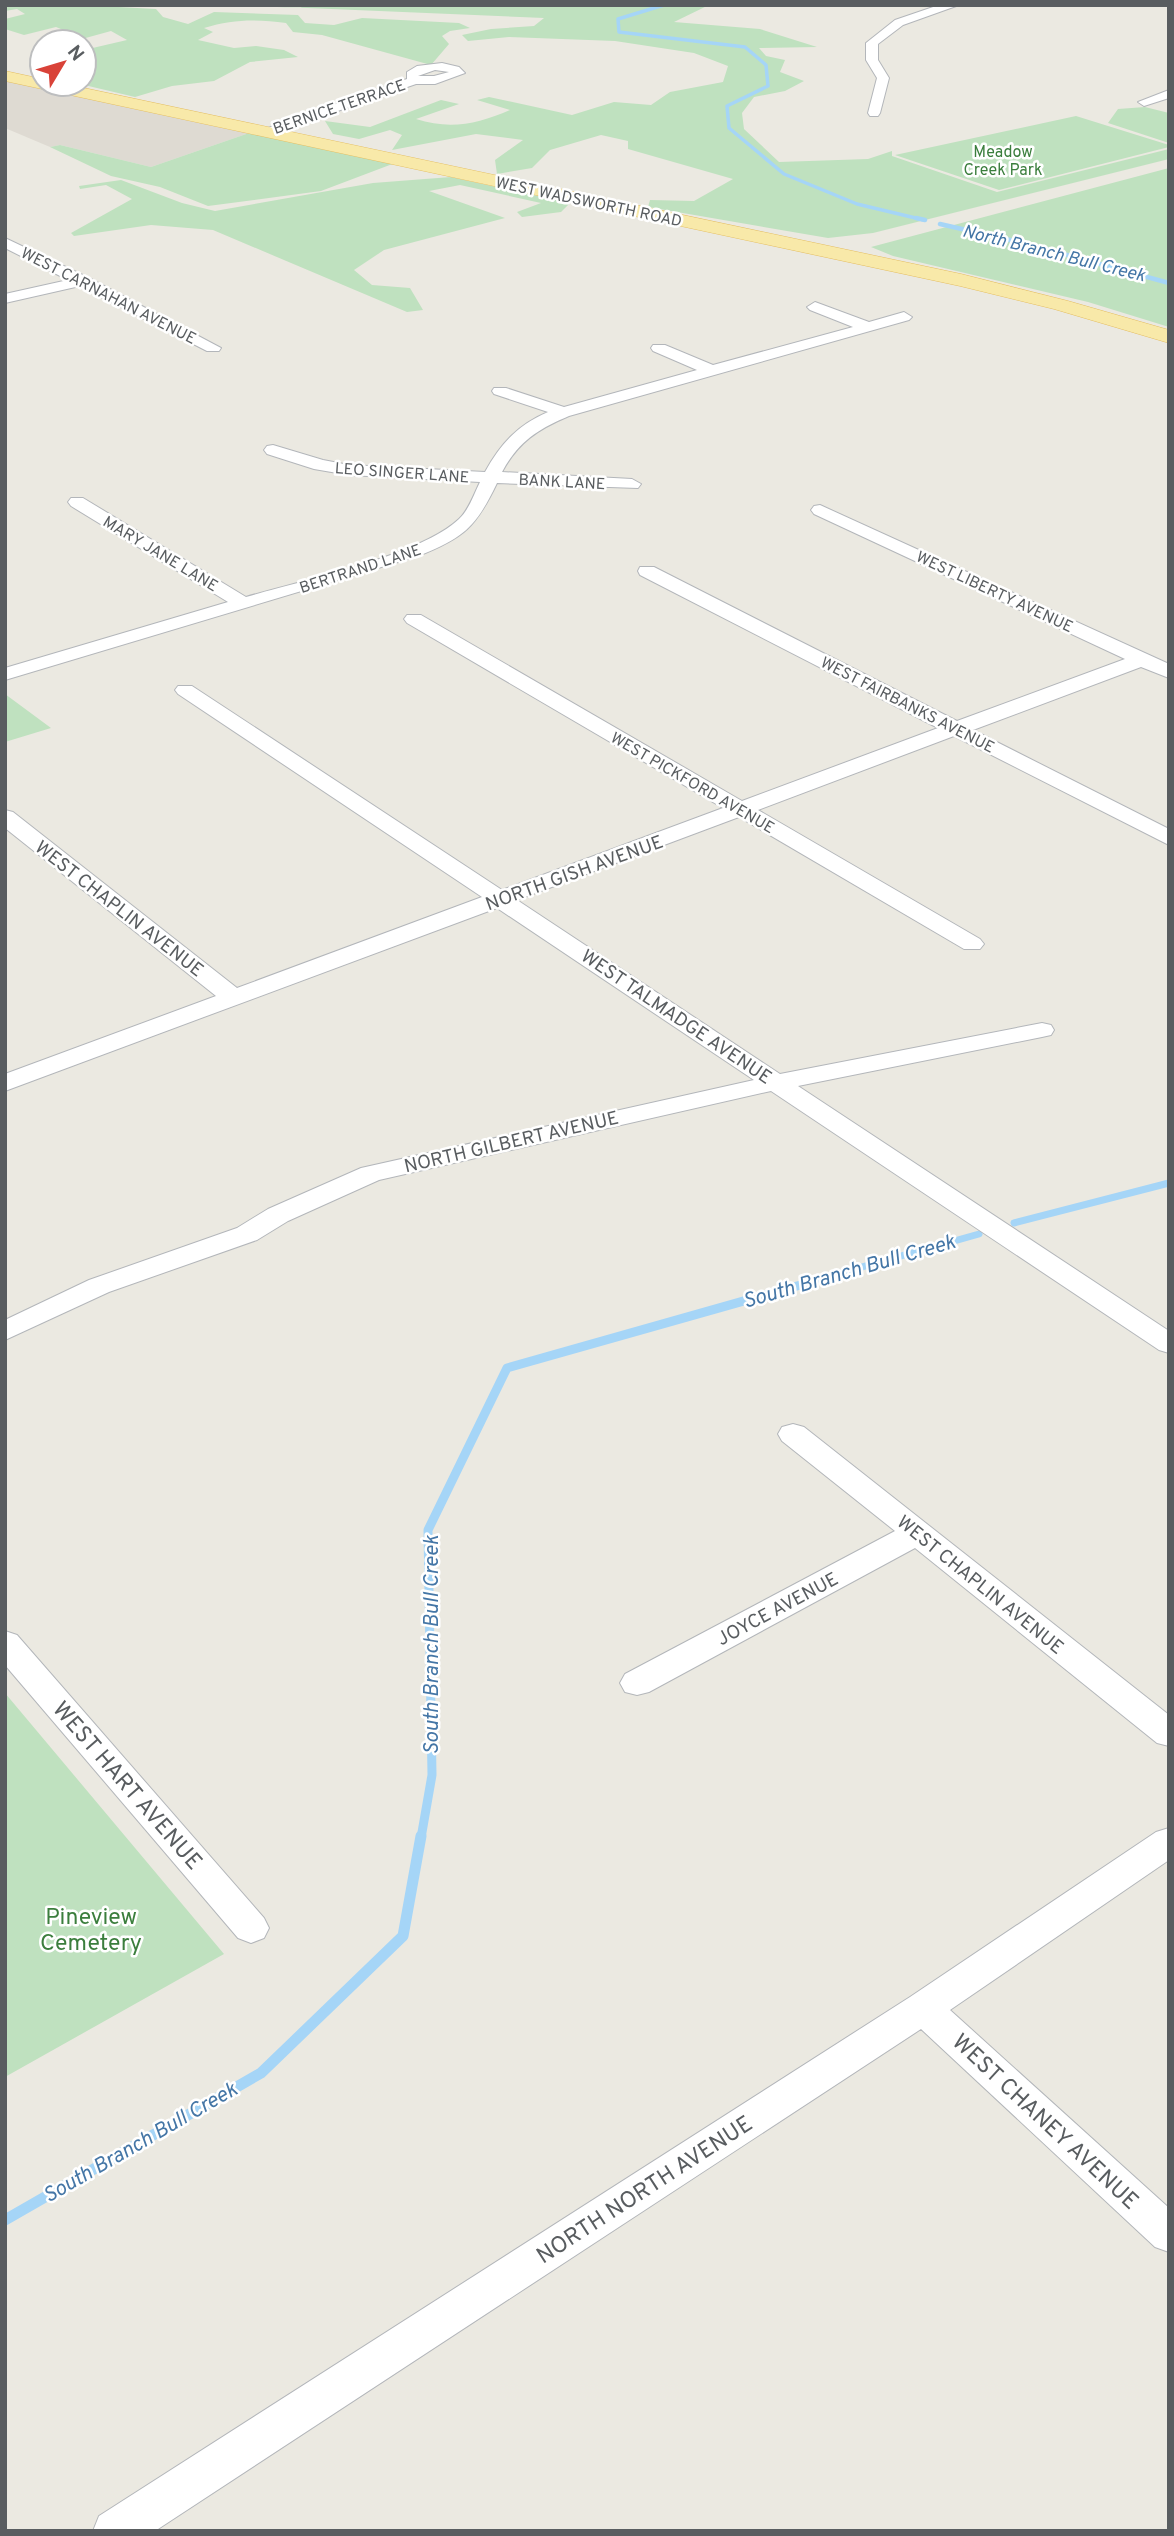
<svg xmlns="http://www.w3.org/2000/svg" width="1174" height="2536" font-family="Overpass,sans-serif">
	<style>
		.education { fill: #dedad2 }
		.green { fill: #bfe1bf }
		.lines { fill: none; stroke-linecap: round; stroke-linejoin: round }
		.stream-far4 { stroke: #a5d5f7; stroke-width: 3.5 }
		.stream-far3 { stroke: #a5d5f7; stroke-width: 4.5 }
		.stream-far2 { stroke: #a5d5f7; stroke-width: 7 }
		.stream-far1 { stroke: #a5d5f7; stroke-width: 9 }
		.stream { stroke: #a5d5f7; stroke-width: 11 }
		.minor-casing { stroke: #b3b6ba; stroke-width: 2 }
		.major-casing { stroke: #e4bd60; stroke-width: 1 }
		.minor { fill: #fff; fill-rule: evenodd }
		.major { fill: #f8e9a9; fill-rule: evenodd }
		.labels { text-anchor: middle; stroke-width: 5; stroke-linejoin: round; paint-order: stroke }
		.far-street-label { font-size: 16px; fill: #595d60; stroke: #fff }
		.far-park-label { font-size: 16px; fill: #3b7e3d; stroke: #fff }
		.far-water-label { font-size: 18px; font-style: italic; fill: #4476a6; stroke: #fff }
		.street-label { font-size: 19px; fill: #595d60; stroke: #fff }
		.water-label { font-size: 21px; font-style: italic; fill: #4476a6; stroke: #fff }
		.near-street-label { font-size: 23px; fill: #595d60; stroke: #fff }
		.near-park-label { font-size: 23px; fill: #3b7e3d; stroke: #fff }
	</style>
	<rect width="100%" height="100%" fill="#ebe9e1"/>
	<path class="education" d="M5 80 252 132 151 167 60 145 50 147 5 128Z"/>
	<path class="green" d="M5 5C56 5 106 6 156 9L163 17 188 24 214 12 298 15 305 23 334 25 362 18 459 23 470 28 450 31 442 36 449 44 431 65 322 35 293 32 286 23C257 19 233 19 204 28L213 32 198 40 234 48 256 46 284 50 298 57 250 62 214 81 172 86 135 97 80 84H84V50L127 40 111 31 71 42H47L73 34 56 27 24 35 5 29V19L25 14 17 9 5 11Z
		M234 5 301 8 302 5H709L674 22 760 29 817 47 759 48 766 56 785 60 780 72 804 81 785 91 754 97 742 113 744 129 779 162 868 159 892 151V156L997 192 1169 149V159L873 233 828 238 648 207 650 200 694 201 733 179 628 149V141L601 135 550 150 532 168 497 174 495 160 523 140 476 134 392 150 402 135 390 130 359 139 333 134 325 121 370 127 441 100 459 104 416 119C450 130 478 124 510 110L477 100 489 97 572 115 614 102 651 105 670 92 723 82 728 66 694 53 615 41 509 37 468 41 462 35 491 29 534 26 544 18Z
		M1145 107 1169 113V143L1108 123 1118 109Z
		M1076 116 1169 145V147L999 190 895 155Z
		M252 132 395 163 321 191 208 206 160 187 111 176 50 147 60 145 151 167Z
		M1169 168V327L1088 302 893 256 871 247Z
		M451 177 570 203 561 212 522 217 517 212 541 203 460 185 429 191 505 218 384 250 354 270 372 285 410 288 423 310 407 312 213 230 151 225 74 236 71 233 132 199 106 185 80 189 79 186 121 180 182 203 215 211 373 183Z
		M5 694 51 728 5 742Z
		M5 1693 224 1954 5 2077Z"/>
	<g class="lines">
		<path class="stream-far4" d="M664 5 618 19 619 32 745 47 766 65 768 86 727 106 729 128 784 174 857 204 924 220"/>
		<path class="stream-far3" d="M916 218 925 220
			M940 224 1023 243 1169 283"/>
		<path class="stream-far2" d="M1014 1223 1169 1183
			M805 1283 979 1234"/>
		<path class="stream-far1" d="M421 1838 432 1775 428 1530 507 1368 811 1282"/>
		<path class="stream" d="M5 2220 261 2073 403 1936 421 1836"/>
		<g class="minor-casing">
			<path id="minor" d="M939 5H959L903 25 878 44V60L889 78 880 113 878 116H870L868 113 877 78 866 60V43L895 20Z
				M442 63 459 67 465 73 435 84H416L268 135H258L257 132 407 79V72L417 66ZM435 70 449 72 434 76H418Z
				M1169 90V98L1144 106 1138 102Z
				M5 238 89 278 221 348 219 351H207L80 286 5 303V294L68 280 5 248Z
				M815 302 869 322 904 312 912 317 909 320 569 416C538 429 518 442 502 472L632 479 641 484 638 488 497 483C476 527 464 538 418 556L5 680V668L228 602 71 506 68 502 71 498H83L246 597C300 581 420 556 459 519 469 510 474 494 480 482L349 475 314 469 267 454 264 450 267 446 273 445 323 460 349 465 485 472C501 443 518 425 548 412L494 394 492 391 494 388H506L564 407 697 370 653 351 651 348 653 345H665L713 365 853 327 810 310 807 307Z
				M820 505 1169 664V678L1141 667 973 730 1169 829V845L954 736 758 810 980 939 984 944 980 949H964L739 817 517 900 780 1074 1042 1023 1051 1025 1054 1030 1051 1035 1042 1037 798 1086 1169 1331V1353L1159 1350 771 1091 379 1180 288 1221 257 1240 109 1292 5 1340V1320L89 1280 237 1228 268 1209 361 1168 754 1080 497 908 5 1091V1074L216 996 5 828V810L13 812 237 988 482 897 178 694 175 690 178 686H192L502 890 723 808 407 623 404 619 407 615H421L742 801 938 728 640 575 638 571 640 567H654L957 721 1125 659 814 514 811 510 814 506Z
				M793 1424 804 1427 1169 1715V1746L1157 1743 915 1548 649 1692 637 1695 625 1692 620 1683 625 1674 895 1531 782 1441 778 1434 782 1427Z
				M5 1631 17 1635 264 1918 269 1928 264 1938 251 1943 238 1938 5 1665Z
				M1169 1828V1860L950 2010 1169 2208V2252L1155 2247 921 2029 155 2531H93L99 2516 910 1997 1156 1832Z"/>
		</g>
		<g class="major-casing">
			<path id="major" d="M5 71 42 79V84H65L961 274 1068 301 1169 330V343L1054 309 960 286 5 81Z"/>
		</g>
		<use href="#minor" class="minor"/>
		<use href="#major" class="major"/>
	</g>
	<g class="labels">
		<g class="far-street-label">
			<text transform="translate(339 106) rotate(-19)" y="6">BERNICE TERRACE</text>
			<text transform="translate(589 201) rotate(12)" y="6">WEST WADSWORTH ROAD</text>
			<text transform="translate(109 295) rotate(27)" y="6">WEST CARNAHAN AVENUE</text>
			<text transform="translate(402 472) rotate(4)" y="6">LEO SINGER LANE</text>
			<text transform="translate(562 481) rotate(3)" y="6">BANK LANE</text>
			<text transform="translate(161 553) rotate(31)" y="6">MARY JANE LANE</text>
			<text transform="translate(360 568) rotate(-18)" y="6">BERTRAND LANE</text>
			<text transform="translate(995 591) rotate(25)" y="6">WEST LIBERTY AVENUE</text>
			<text transform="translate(908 704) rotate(27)" y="6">WEST FAIRBANKS AVENUE</text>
			<text transform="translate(693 782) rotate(30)" y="6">WEST PICKFORD AVENUE</text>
		</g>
		<g class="far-park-label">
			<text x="1003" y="157">Meadow<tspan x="1003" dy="18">Creek Park</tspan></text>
		</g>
		<g class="far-water-label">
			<text transform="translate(1054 253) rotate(14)" y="6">North Branch Bull Creek</text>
		</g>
		<g class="street-label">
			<text transform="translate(574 872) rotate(-20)" y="7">NORTH GISH AVENUE</text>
			<text transform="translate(120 908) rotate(38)" y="7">WEST CHAPLIN AVENUE</text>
			<text transform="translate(677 1016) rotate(34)" y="7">WEST TALMADGE AVENUE</text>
			<text transform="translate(511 1141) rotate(-13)" y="7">NORTH GILBERT AVENUE</text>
			<text transform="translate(981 1584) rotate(39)" y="7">WEST CHAPLIN AVENUE</text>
			<text transform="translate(777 1608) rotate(-28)" y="7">JOYCE AVENUE</text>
		</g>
		<g class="water-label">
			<text transform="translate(849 1271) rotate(-16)" y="7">South Branch Bull Creek</text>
			<text transform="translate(431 1645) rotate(-90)" y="7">South Branch Bull Creek</text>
			<text transform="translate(140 2142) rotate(-30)" y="7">South Branch Bull Creek</text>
		</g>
		<g class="near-street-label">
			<text transform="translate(128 1785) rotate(49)" y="8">WEST HART AVENUE</text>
			<text transform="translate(1046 2121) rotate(43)" y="8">WEST CHANEY AVENUE</text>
			<text transform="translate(644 2189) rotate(-33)" y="8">NORTH NORTH AVENUE</text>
		</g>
		<g class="near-park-label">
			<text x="91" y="1924">Pineview<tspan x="91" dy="26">Cemetery</tspan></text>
		</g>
	</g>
	<rect width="1174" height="2536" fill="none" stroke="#595d60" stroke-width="14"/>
	<g transform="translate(63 63) rotate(52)"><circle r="33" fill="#ffffff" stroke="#bdbebf" stroke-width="2"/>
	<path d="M0-5L12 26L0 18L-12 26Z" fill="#d94238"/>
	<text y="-10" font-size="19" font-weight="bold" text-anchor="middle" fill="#595d60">N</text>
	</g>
</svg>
